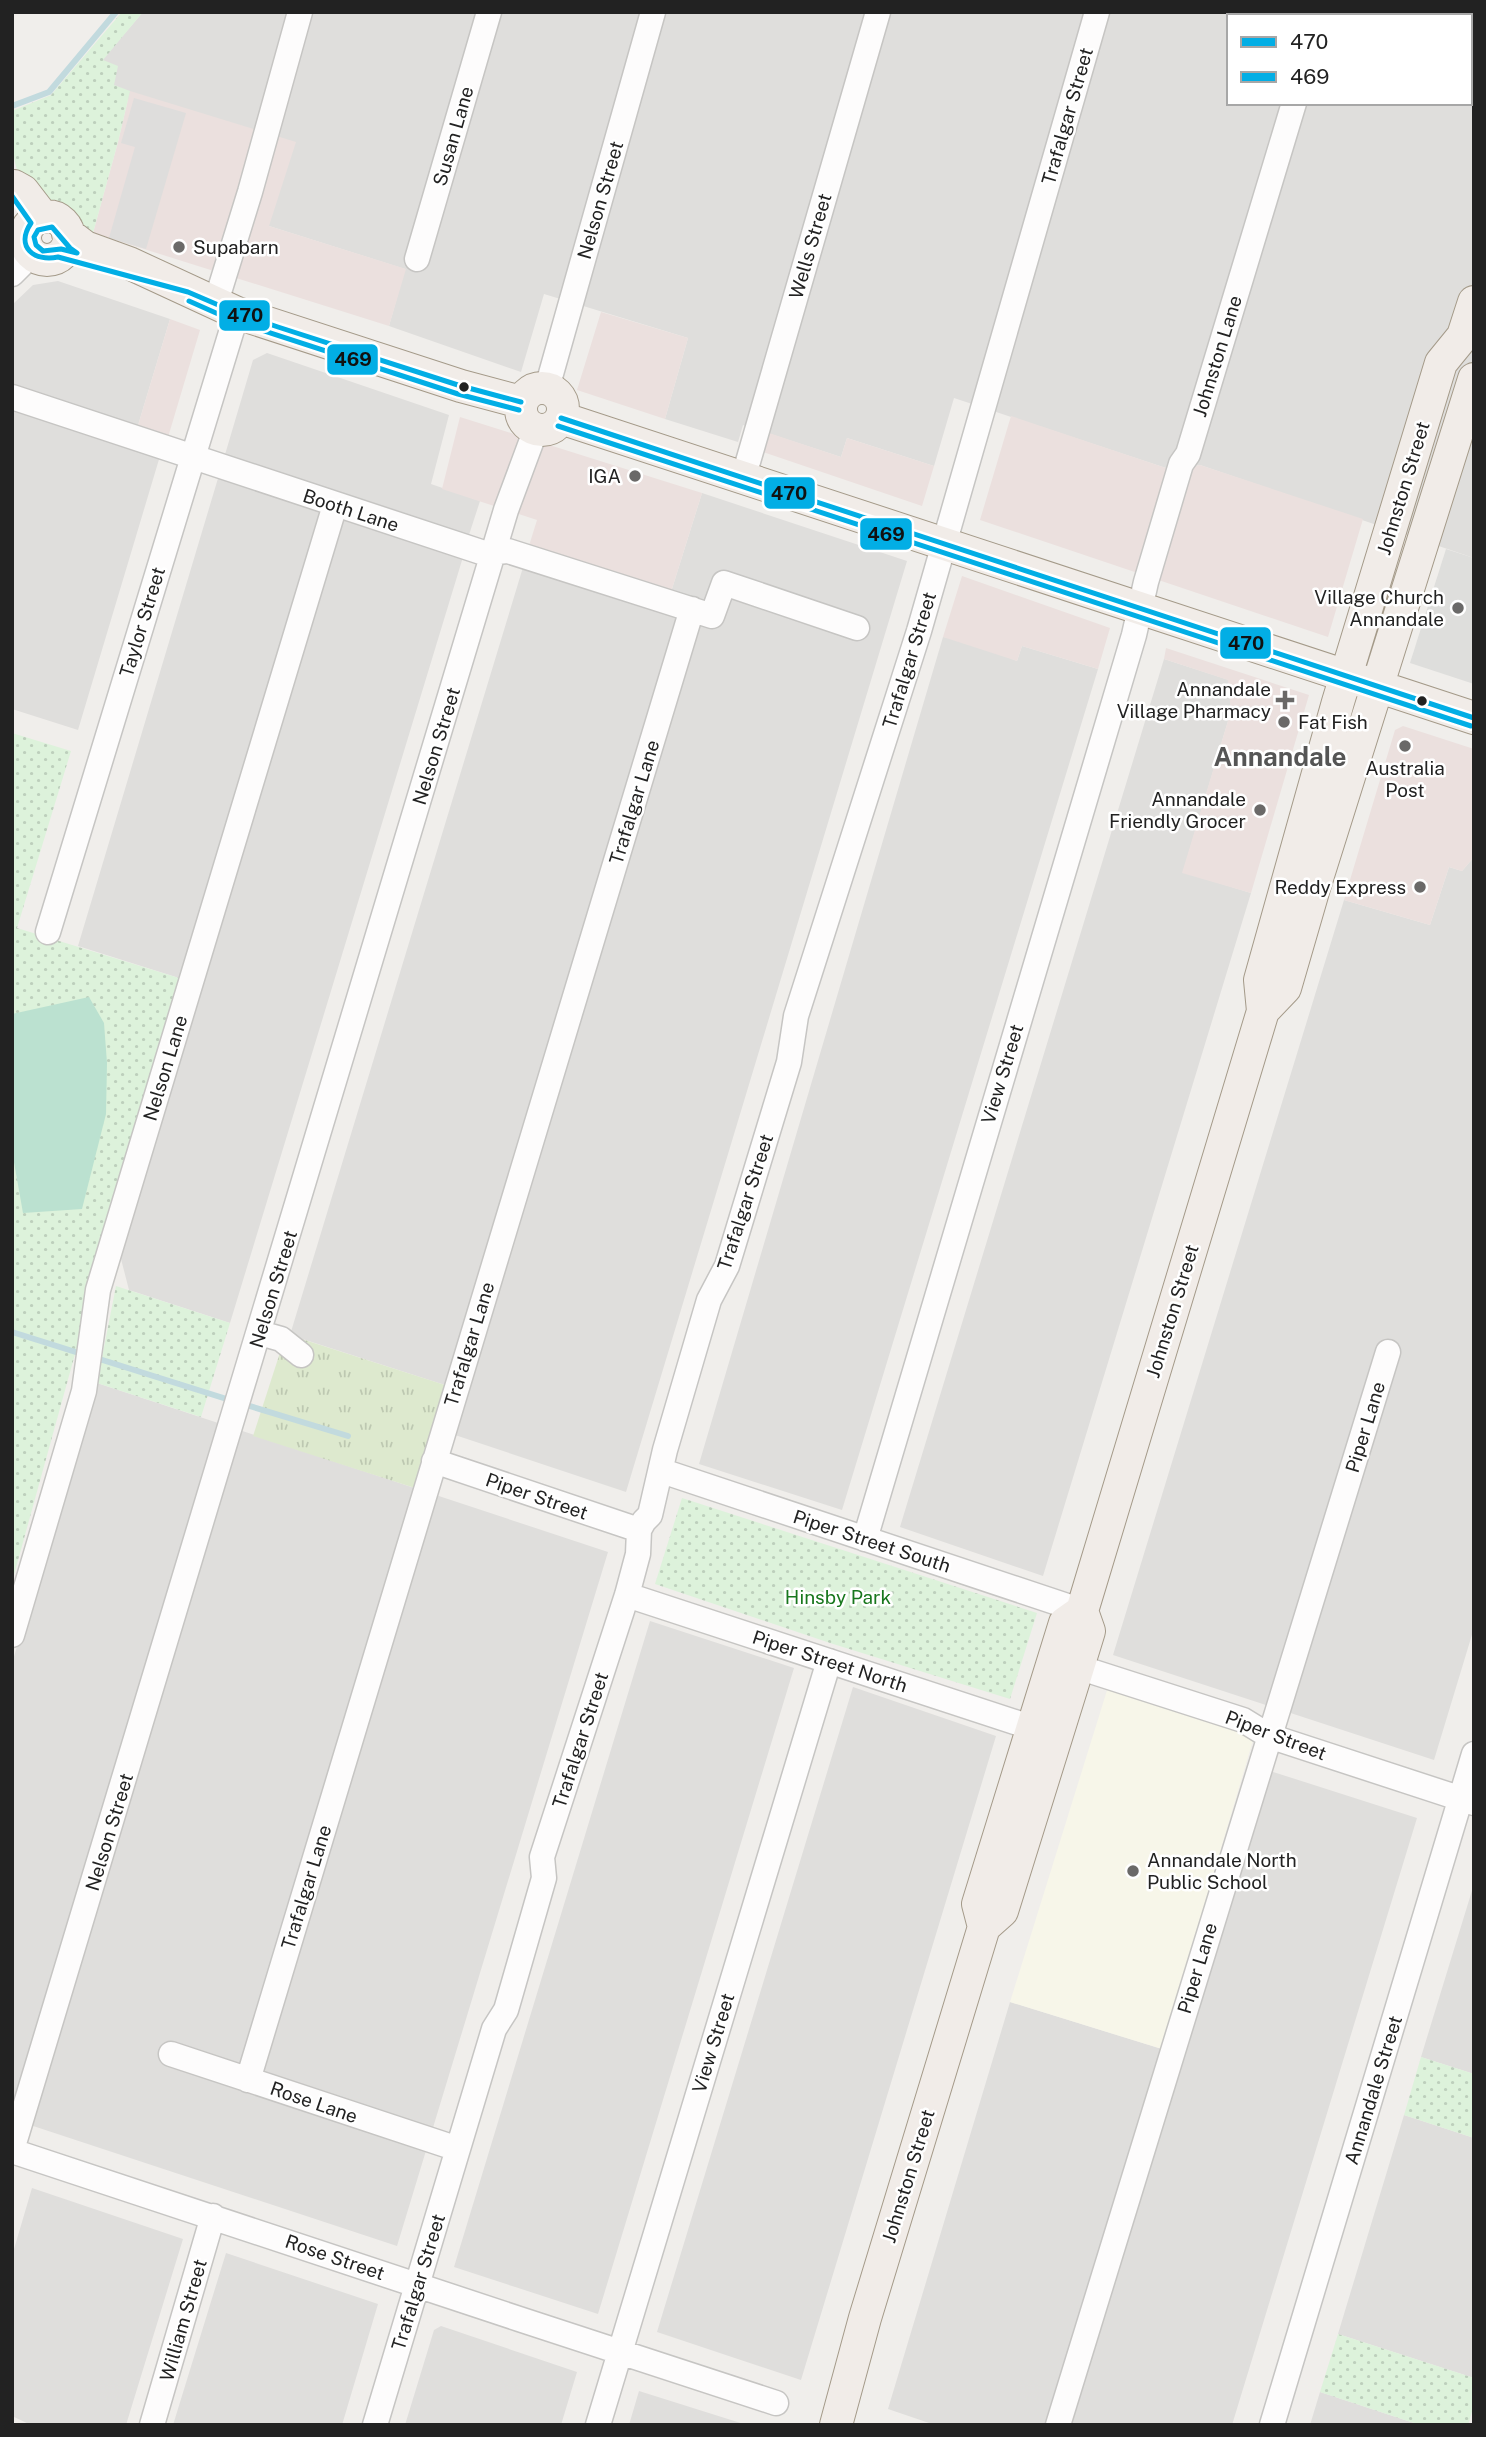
<svg xmlns="http://www.w3.org/2000/svg" width="1486" height="2437" font-family="'Public Sans',sans-serif">
	<style>
		.residential { fill: #dfdedc; fill-rule: evenodd }
		.commercial { fill: #ebe0de }
		.education { fill: #f7f6e9 }
		.religious { fill: #dededc }
		.grass { fill: url(#grass-tufts) }
		.park { fill: url(#park-dots) }
		.pitch { fill: #bbe1d0 }
		.parking { fill: #dedddc }
		.lines { fill: none; stroke-linecap: round; stroke-linejoin: round }
		.stream { stroke: #c2dade; stroke-width: 6 }
		.minor-casing { stroke: #c6c5c3; stroke-width: 27 }
		.major-casing { stroke: #a49a89; stroke-width: 34 }
		.minor { stroke: #fdfcfc; stroke-width: 24 }
		.major { stroke: #f1ece8; stroke-width: 32 }
		.bus-1-casing { stroke: #fff; stroke-width: 10 }
		.bus-2-casing { stroke: #fff; stroke-width: 10 }
		.bus-1 { stroke: #02aee5; stroke-width: 5 }
		.bus-2 { stroke: #02aee5; stroke-width: 5 }
		.poi-dot { fill: #6a6968; stroke: #fff; stroke-width: 2.5 }
		.bus-dot { fill: #222; stroke: #fff; stroke-width: 2.5 }
		.labels { text-anchor: middle; stroke-width: 5; stroke-linejoin: round; paint-order: stroke }
		.street-label { font-size: 19px; fill: #222; stroke: #fff }
		.poi-label { font-size: 19px; fill: #222; stroke: #fff; text-anchor: end }
		.park-label { font-size: 19px; fill: #18771d; stroke: #fff }
		.district-label { font-size: 26px; font-weight: bold; fill: #555; stroke: #fff }
		.line-badge { stroke: #fff; stroke-width: 2.5 }
		.pale-badge-label { font-size: 19px; text-anchor: middle; font-weight: bold; fill: #111 }
	</style>
	<defs>
		<pattern id="grass-tufts" width="24" height="20" patternUnits="userSpaceOnUse" patternTransform="scale(1.75)"><rect width="24" height="20" fill="#dde9ce"/><path d="M3 7l-1-3M5 7V3M7 7l1-3M15 17l-1-3M17 17v-4M19 17l1-3" fill="none" stroke="#bdc8b1"/></pattern>
		<pattern id="park-dots" width="8" height="8" patternUnits="userSpaceOnUse" patternTransform="scale(1.75)"><rect width="8" height="8" fill="#ddf2db"/><path d="M2 2h.1M6 6h.1" fill="none" stroke="#bdcfbc" stroke-width="1.8" stroke-linecap="round"/></pattern>
	</defs>
	<rect width="100%" height="100%" fill="#f0eeeb"/>
	<path class="residential" d="M143 12H1474V558L1200 465 1172 470 954 398 934 466 847 438 841 457 743 425 738 442 665 419 688 338 544 294 521 372 389 326 405 269 269 226 113 85 102 60ZM1229 16H1470V103H1229Z
		M58 281 170 319 136 432 12 388V305L33 285Z
		M267 353 449 415 431 484 480 501 468 538 224 458 253 360Z
		M12 407 160 456 78 730 12 709Z
		M219 475 324 510 179 978 78 946Z
		M702 493 907 561 626 1492 452 1434 704 604 671 592Z
		M342 516 463 557 230 1323 129 1290 120 1255Z
		M524 564 680 617 448 1386 290 1335Z
		M943 637 966 640 1017 661 1022 646 1098 669 842 1510 699 1464Z
		M1164 659 1229 680 1231 711 1183 872 1251 893 1043 1576 900 1527Z
		M1474 857V1628L1434 1760 1113 1655 1344 900 1430 925 1449 867 1462 871Z
		M97 1383 608 1552 397 2246 12 2119V1663Z
		M650 1621 794 1668 598 2314 454 2267Z
		M853 1687 996 1736 801 2380 657 2332Z
		M1264 1769 1417 1818 1232 2425H935L888 2409 1010 2002 1162 2049Z
		M1474 1884V2074L1421 2057Z
		M1404 2115 1474 2138V2378L1338 2334Z
		M32 2188 183 2239 126 2425H31L12 2416V2256Z
		M226 2253 378 2304 342 2425H173Z
		M441 2326 577 2372 561 2425H405L434 2330Z
		M639 2391 747 2425H629Z
		M1320 2392 1420 2425H1310Z"/>
	<path class="commercial" d="M130 91 296 142 269 226 406 269 389 326 93 233 118 142Z
		M601 312 688 338 665 419 577 390Z
		M170 319 200 330 166 444 136 432Z
		M1011 416 1172 470 1200 465 1363 519 1328 637 980 520Z
		M460 417 702 493 671 592 528 549 537 520 442 489Z
		M769 433 841 457 847 438 934 466 922 506 763 452Z
		M962 576 1110 628 1098 669 1022 646 1017 661 943 637Z
		M1166 648 1309 695 1251 893 1182 873 1231 711 1228 680 1164 659Z
		M1403 726 1474 749V857L1462 871 1449 867 1430 925 1344 900 1395 730Z"/>
	<path class="education" d="M1109 1684 1197 1712 1253 1740 1162 2049 1010 2002Z"/>
	<path class="religious" d="M1446 549 1474 558V684L1410 663Z"/>
	<path class="grass" d="M286 1334 448 1386 415 1488 253 1436Z"/>
	<path class="park" d="M122 12H143L103 60 118 66 114 85 130 91 118 142 93 233 76 234C64 219 50 211 35 198 10 176 12 141 12 111L51 95Z
		M12 733 71 751 17 928 179 978 12 1582Z
		M116 1286 230 1323 201 1417 97 1383Z
		M682 1498 1037 1613 1010 1699 830 1643 655 1584Z
		M1421 2057 1474 2074V2138L1404 2115Z
		M1338 2334 1474 2378V2405L1468 2425H1420L1320 2392Z"/>
	<path class="pitch" d="M89 997 104 1023 107 1063 106 1114 82 1209 23 1213 12 1151V1014Z"/>
	<path class="parking" d="M134 98 186 113 146 249 109 238 135 147 121 143Z"/>
	<g class="lines">
		<path class="stream" d="M12 106 49 92 116 12
			M12 1332 82 1354
			M96 1358 233 1401
			M243 1404 348 1436"/>
		<g class="minor-casing">
			<path id="minor" d="M1319 16 1320 12
				M417 259 489 12
				M12 274 32 254
				M216 302 250 192 300 12
				M547 388 653 12
				M12 397 484 553 508 551 712 616 724 583 857 628
				M743 479 878 12
				M48 932 237 313
				M260 1333 281 1339 301 1355
				M434 1461 639 1530
				M662 1471 1082 1611
				M865 1539 1134 635 1146 582 1181 464 1188 454 1294 103
				M627 1595 1033 1728
				M12 1635 84 1391 98 1290 335 505
				M1078 1667 1243 1720 1269 1736 1474 1803
				M171 2054 458 2149
				M248 2080 692 609
				M12 2150 506 510 536 429
				M12 2151C267 2236 521 2320 776 2403
				M152 2425 213 2216
				M375 2425 494 2029 506 2010 544 1878 542 1857 627 1595 638 1554 639 1530 644 1521 650 1515 665 1450 709 1300 727 1266 789 1062 796 1016 919 631 1097 12
				M598 2425 829 1661
				M1058 2425 1388 1352
				M1272 2425 1474 1754"/>
		</g>
		<g class="major-casing">
			<path id="major" d="M14 186 23 191 43 217
				M25 238a22 22 0 1 1 44 0a22 22 0 1 1-44 0Z
				M68 234 85 247 129 263 237 313 461 386 521 402
				M521 409a21 21 0 1 1 42 0a21 21 0 1 1-42 0Z
				M561 418 1474 718
				M1263 1011 1285 988 1314 888 1474 379
				M984 1927 1002 1911 1078 1667 1089 1631 1082 1611 1263 1011 1260 980 1338 702 1441 363 1463 336 1474 302
				M836 2425 865 2318 984 1927 978 1904 1065 1623 1082 1611"/>
		</g>
		<use href="#minor" class="minor"/>
		<use href="#major" class="major"/>
		<g class="bus-1-casing">
			<path id="bus-1" d="M12 196 31 223C15 247 34 262 58 257L188 292 237 313 278 327 461 386 521 402
				M561 418 1474 718"/>
		</g>
		<g class="bus-2-casing">
			<path id="bus-2" d="M52 227 70 248 77 253 61 249 43 251 36 245 34 237 38 230Z
				M189 301 234 321 458 394 519 410
				M558 426 1471 726"/>
		</g>
		<use href="#bus-1" class="bus-1"/>
		<use href="#bus-2" class="bus-2"/>
	</g>
	<g class="poi-dot">
		<circle cx="179" cy="247" r="7"/>
		<circle cx="635" cy="476" r="7"/>
		<circle cx="1458" cy="608" r="7"/>
		<path d="M1281.5 689.5h7v7h7v7h-7v7h-7v-7h-7v-7h7z"/>
		<circle cx="1284" cy="722" r="7"/>
		<circle cx="1405" cy="746" r="7"/>
		<circle cx="1260" cy="810" r="7"/>
		<circle cx="1420" cy="887" r="7"/>
		<circle cx="1133" cy="1871" r="7"/>
	</g>
	<g class="bus-dot">
		<circle cx="464" cy="387" r="6"/>
		<circle cx="1422" cy="701" r="6"/>
	</g>
	<g class="labels">
		<g class="street-label">
			<text transform="translate(1067 116) rotate(-74)" y="7">Trafalgar Street</text>
			<text transform="translate(453 136) rotate(-74)" y="7">Susan Lane</text>
			<text transform="translate(600 200) rotate(-74)" y="7">Nelson Street</text>
			<text transform="translate(810 246) rotate(-74)" y="7">Wells Street</text>
			<text transform="translate(1217 356) rotate(-73)" y="7">Johnston Lane</text>
			<text transform="translate(1403 488) rotate(-73)" y="7">Johnston Street</text>
			<text transform="translate(351 510) rotate(18)" y="7">Booth Lane</text>
			<text transform="translate(142 622) rotate(-73)" y="7">Taylor Street</text>
			<text transform="translate(909 660) rotate(-73)" y="7">Trafalgar Street</text>
			<text transform="translate(436 746) rotate(-73)" y="7">Nelson Street</text>
			<text transform="translate(634 802) rotate(-73)" y="7">Trafalgar Lane</text>
			<text transform="translate(165 1068) rotate(-73)" y="7">Nelson Lane</text>
			<text transform="translate(1002 1074) rotate(-73)" y="7">View Street</text>
			<text transform="translate(745 1202) rotate(-72)" y="7">Trafalgar Street</text>
			<text transform="translate(273 1289) rotate(-73)" y="7">Nelson Street</text>
			<text transform="translate(1172 1311) rotate(-73)" y="7">Johnston Street</text>
			<text transform="translate(469 1344) rotate(-73)" y="7">Trafalgar Lane</text>
			<text transform="translate(1365 1427) rotate(-73)" y="7">Piper Lane</text>
			<text transform="translate(537 1496) rotate(19)" y="7">Piper Street</text>
			<text transform="translate(872 1541) rotate(18)" y="7">Piper Street South</text>
			<text transform="translate(830 1661) rotate(18)" y="7">Piper Street North</text>
			<text transform="translate(1276 1735) rotate(21)" y="7">Piper Street</text>
			<text transform="translate(580 1740) rotate(-72)" y="7">Trafalgar Street</text>
			<text transform="translate(109 1832) rotate(-73)" y="7">Nelson Street</text>
			<text transform="translate(306 1887) rotate(-73)" y="7">Trafalgar Lane</text>
			<text transform="translate(1197 1968) rotate(-73)" y="7">Piper Lane</text>
			<text transform="translate(713 2043) rotate(-73)" y="7">View Street</text>
			<text transform="translate(1373 2090) rotate(-73)" y="7">Annandale Street</text>
			<text transform="translate(314 2102) rotate(19)" y="7">Rose Lane</text>
			<text transform="translate(908 2176) rotate(-73)" y="7">Johnston Street</text>
			<text transform="translate(335 2257) rotate(19)" y="7">Rose Street</text>
			<text transform="translate(418 2282) rotate(-73)" y="7">Trafalgar Street</text>
			<text transform="translate(183 2320) rotate(-74)" y="7">William Street</text>
		</g>
		<g class="poi-label">
			<text x="193" y="254" text-anchor="start">Supabarn</text>
			<text x="621" y="483">IGA</text>
			<text x="1444" y="604">Village Church<tspan x="1444" dy="22">Annandale</tspan></text>
			<text x="1271" y="696">Annandale<tspan x="1271" dy="22">Village Pharmacy</tspan></text>
			<text x="1298" y="729" text-anchor="start">Fat Fish</text>
			<text x="1405" y="775" text-anchor="middle">Australia<tspan x="1405" dy="22">Post</tspan></text>
			<text x="1246" y="806">Annandale<tspan x="1246" dy="22">Friendly Grocer</tspan></text>
			<text x="1406" y="894">Reddy Express</text>
			<text x="1147" y="1867" text-anchor="start">Annandale North<tspan x="1147" dy="22">Public School</tspan></text>
		</g>
		<g class="park-label">
			<text x="838" y="1604">Hinsby Park</text>
		</g>
		<g class="district-label">
			<text x="1280" y="766">Annandale</text>
		</g>
	</g>
	<g class="line-badge">
		<rect x="218" y="299" width="53" height="33" rx="7" fill="#02aee5"/>
		<rect x="326" y="343" width="53" height="33" rx="7" fill="#02aee5"/>
		<rect x="763" y="476" width="53" height="34" rx="7" fill="#02aee5"/>
		<rect x="859" y="517" width="54" height="34" rx="7" fill="#02aee5"/>
		<rect x="1219" y="626" width="53" height="34" rx="7" fill="#02aee5"/>
	</g>
	<g class="pale-badge-label">
		<text x="245" y="322">470</text>
		<text x="353" y="366">469</text>
		<text x="789" y="500">470</text>
		<text x="886" y="541">469</text>
		<text x="1246" y="650">470</text>
	</g>
	<rect width="1486" height="2437" fill="none" stroke="#222222" stroke-width="28"/>
	<rect x="1227" y="14" width="245" height="91" fill="#ffffff" stroke="#a7a7a7" stroke-width="2"/>
	<rect x="1241" y="37" width="35" height="10" fill="#02aee5" stroke="#a7a7a7" stroke-width="2"/>
	<text x="1290" y="49" font-size="21" fill="#222222">470</text>
	<rect x="1241" y="72" width="35" height="10" fill="#02aee5" stroke="#a7a7a7" stroke-width="2"/>
	<text x="1290" y="84" font-size="21" fill="#222222">469</text>
</svg>
